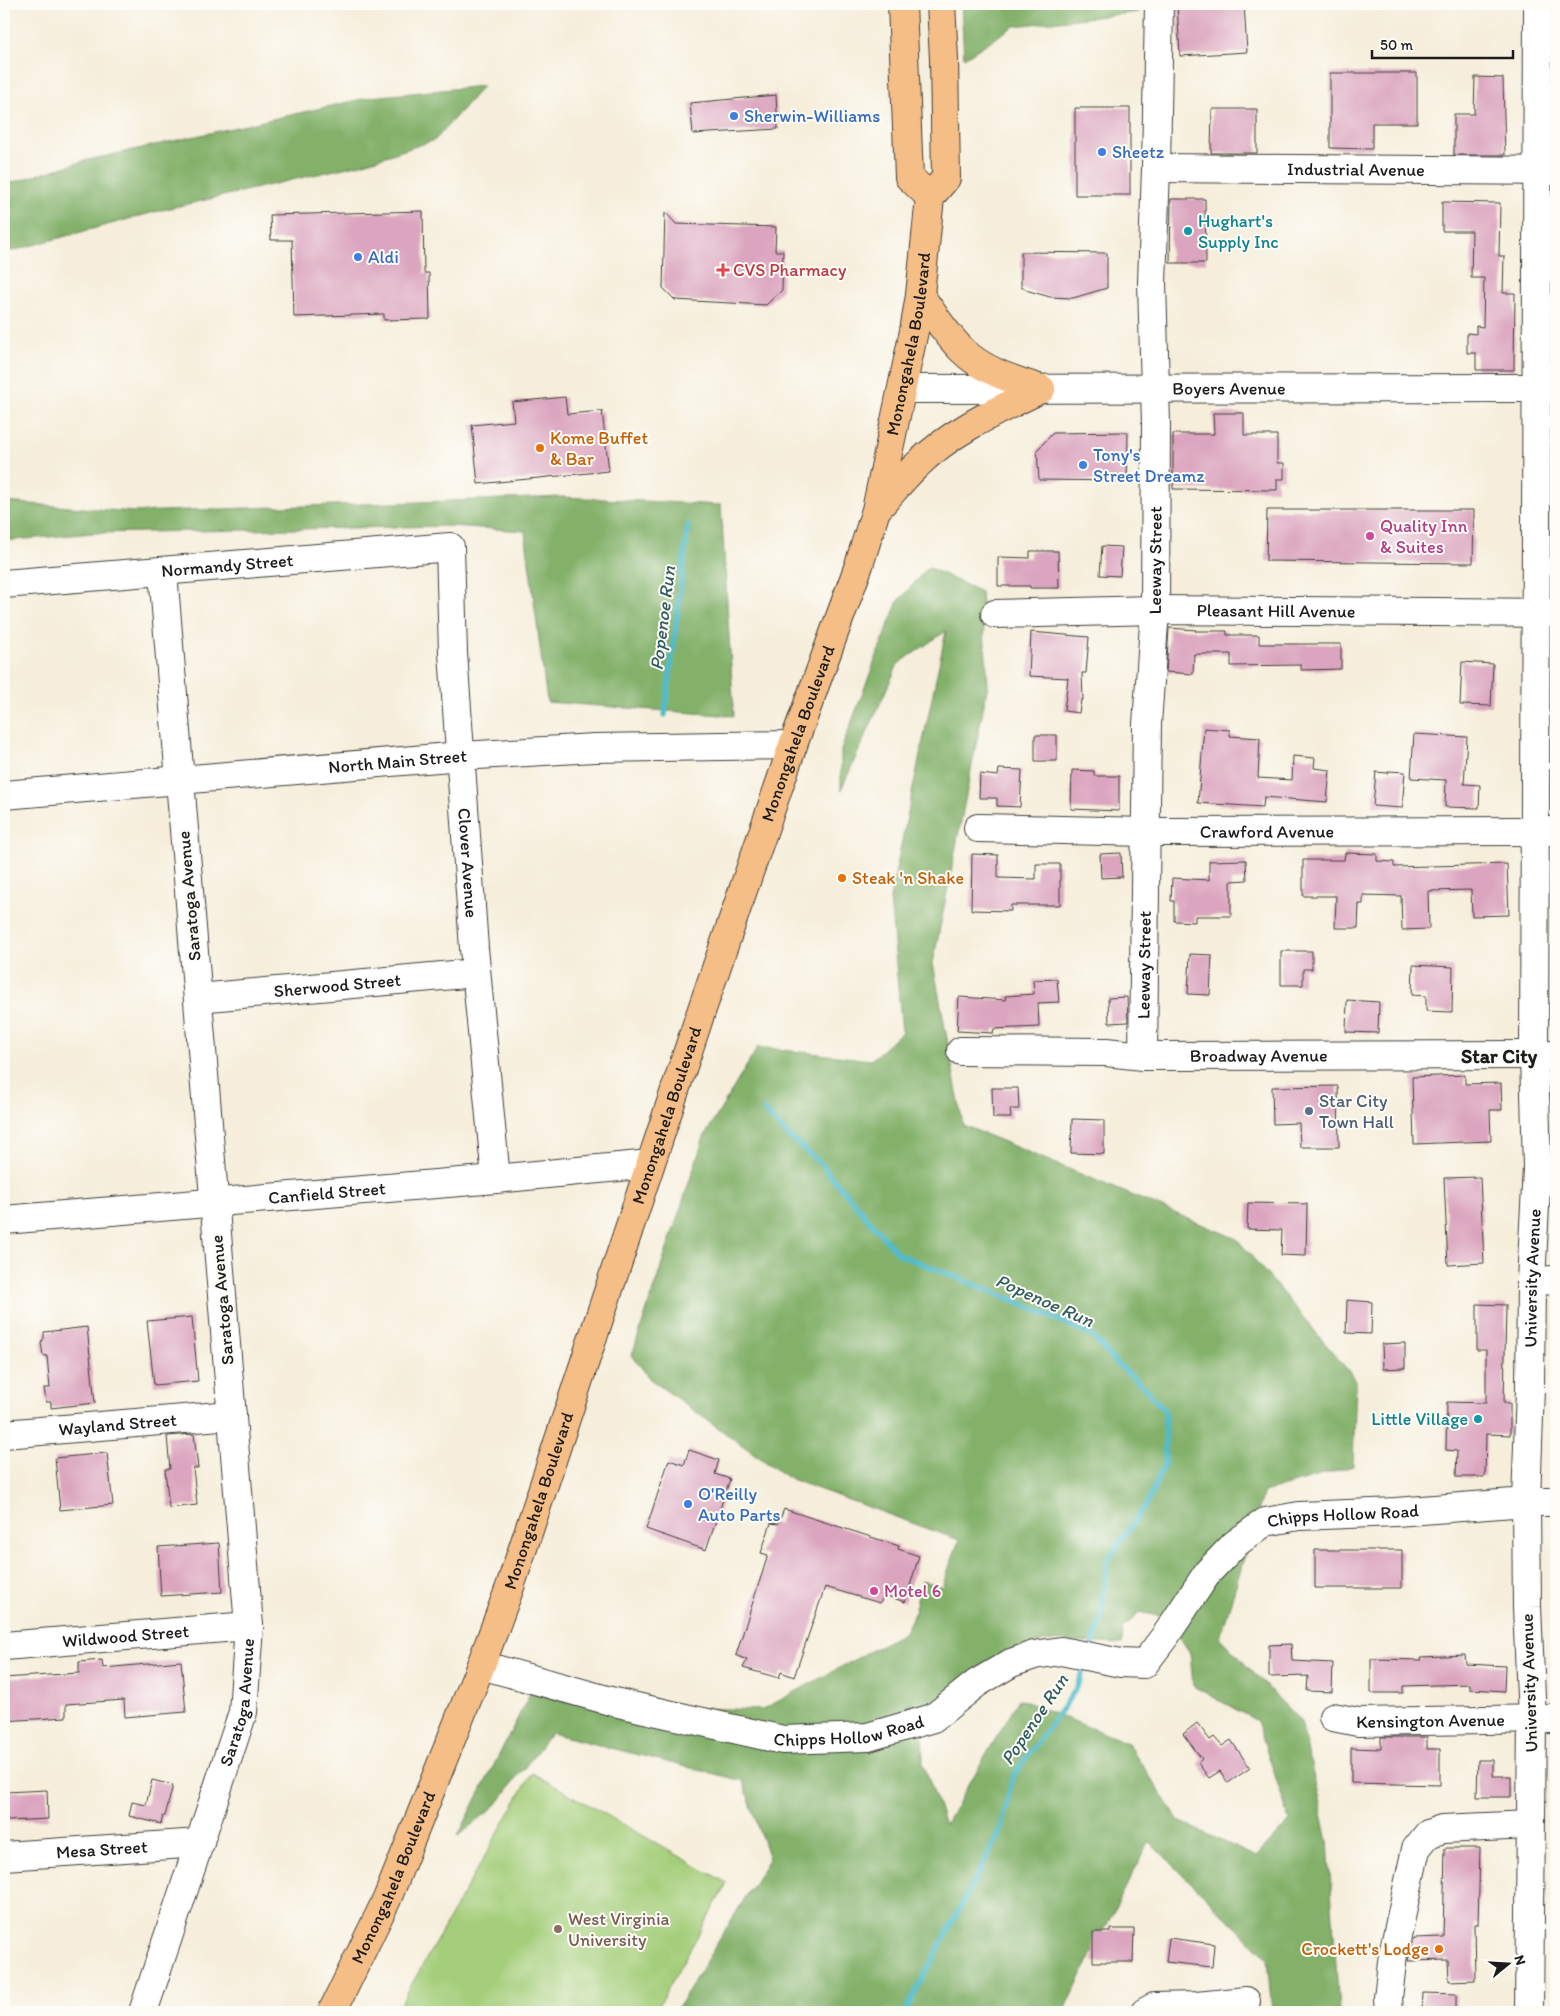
<svg xmlns="http://www.w3.org/2000/svg" width="1560" height="2016" font-family="Itim,sans-serif">
	<style>
		.green { fill: #a4ce7a; stroke: #60754b }
		.forest { fill: #83b16a; stroke: #506643; fill-rule: evenodd }
		.lines { fill: none; stroke-linecap: round; stroke-linejoin: round }
		.stream { stroke: #50bbcb; stroke-width: 5.5 }
		.building { fill: #dba5bf }
		.minor-casing { stroke: #3d3c39; stroke-width: 30 }
		.major-casing { stroke: #3d3c39; stroke-width: 30 }
		.minor { stroke: #fff; stroke-width: 28 }
		.major { stroke: #f6be87; stroke-width: 28 }
		.shop-dot { fill: #3f7fe0; stroke: #fdfcf7; stroke-width: 2 }
		.culture-dot { fill: #0f9aa8; stroke: #fdfcf7; stroke-width: 2 }
		.health-dot { fill: #e0444e; stroke: #fdfcf7; stroke-width: 2 }
		.food-dot { fill: #e8710a; stroke: #fdfcf7; stroke-width: 2 }
		.hotel-dot { fill: #d1479c; stroke: #fdfcf7; stroke-width: 2 }
		.service-dot { fill: #5c6f8a; stroke: #fdfcf7; stroke-width: 2 }
		.education-dot { fill: #8d6e63; stroke: #fdfcf7; stroke-width: 2 }
		.labels { text-anchor: middle; stroke-width: 4; stroke-linejoin: round; paint-order: stroke }
		.shop-label { font-size: 18px; fill: #366cbe; stroke: #fdfcf7; text-anchor: start }
		.street-label { font-size: 18px; fill: #1c1c1c; stroke: #fdfcf7 }
		.culture-label { font-size: 18px; fill: #0d838f; stroke: #fdfcf7; text-anchor: start }
		.health-label { font-size: 18px; fill: #be3a42; stroke: #fdfcf7; text-anchor: start }
		.food-label { font-size: 18px; fill: #c56008; stroke: #fdfcf7; text-anchor: start }
		.hotel-label { font-size: 18px; fill: #b23c85; stroke: #fdfcf7; text-anchor: start }
		.service-label { font-size: 18px; fill: #4e5e75; stroke: #fdfcf7; text-anchor: start }
		.education-label { font-size: 18px; fill: #785e54; stroke: #fdfcf7; text-anchor: start }
		.water-label { font-size: 19px; font-style: italic; fill: #315c62; stroke: #fdfcf7 }
		.quarter-label { font-size: 20px; font-weight: bold; fill: #1c1c1c; stroke: #fdfcf7 }
	</style>
	<rect width="100%" height="100%" fill="#fdfcf7"/>
	<filter id="ink" filterUnits="userSpaceOnUse"><feTurbulence type="fractalNoise" baseFrequency=".02" numOctaves="2"/><feDisplacementMap in="SourceGraphic" scale="10" xChannelSelector="R" yChannelSelector="G"/><feConvolveMatrix kernelMatrix="1 2 1 2 8 2 1 2 1" color-interpolation-filters="sRGB"/></filter>
	<filter id="wash" filterUnits="userSpaceOnUse"><feTurbulence type="fractalNoise" baseFrequency=".0096" numOctaves="4" result="noise"/><feDisplacementMap in="SourceGraphic" scale="20" xChannelSelector="R" yChannelSelector="G"/><feGaussianBlur stdDeviation="1.12" result="paint"/><feColorMatrix in="noise" values="0 0 0 0 0 0 0 0 0 0 0 0 0 0 0 0 0 1.4 0 .05"/><feComposite in="paint" operator="in"/></filter>
	<g filter="url(#wash)">
		<rect width="100%" height="100%" fill="#f6eedb"/>
		<path class="green" d="M532 1773 727 1883 655 2012H396Z"/>
		<path class="forest" d="M961 4H1139V12L1014 26 964 58Z
			M483 86 435 140 361 164 162 210 4 253V185L84 161 371 97Z
			M562 497 721 505 734 716 547 702 525 531 451 526 93 533 4 541V500V502L135 512Z
			M928 567 981 592 988 684 933 963 963 1125 1237 1239 1356 1380 1353 1466 1264 1492 1220 1638 1301 1722 1328 1840 1339 2012H1272L1267 1958 1149 1841 1063 2012H675L769 1859 743 1781 551 1733 496 1805 458 1836 540 1674 693 1708 762 1710 905 1632 913 1616 922 1580 942 1587 959 1540 788 1478 650 1379 632 1355 704 1137 758 1047 871 1060 902 1032 890 898 946 631 898 664 841 790V750L897 603ZM1139 1612 1164 1617 1190 1653 1193 1686 1257 1721 1290 1821 1256 1857 1179 1821 1128 1743 1019 1699 945 1825 923 1763 922 1713 1043 1641 1122 1644 1123 1629Z"/>
		<g class="lines">
			<path class="stream" d="M665 715 688 525
				M764 1110 785 1133 821 1164 898 1254 1028 1306 1092 1336 1115 1362 1143 1386 1165 1411V1462L1149 1500 1107 1561 1101 1620 1090 1651
				M905 2012 1000 1832 1013 1776 1076 1689 1085 1664"/>
		</g>
		<g id="blocks">
			<path class="building" d="M1177 4H1244L1247 52 1180 56Z
				M1330 73H1417V123H1372V149L1330 148Z
				M1475 77 1503 78 1505 155H1454V114H1474Z
				M776 95 778 129 693 134 690 103Z
				M1075 108H1130V195H1075Z
				M1212 109H1257V153H1211Z
				M1171 199H1205L1206 263H1170Z
				M1442 202 1500 203 1499 256H1504L1503 293H1515L1514 370H1476V353H1467V333L1476 334V326L1483 327 1484 278H1471L1472 231H1442Z
				M423 211 424 273H429L430 319 384 320V314L294 317 292 240H271L270 215Z
				M665 212 676 224 776 227 775 251H783L782 290 766 305 675 300 663 288Z
				M1021 252 1107 253V288L1073 298 1050 297 1029 291 1021 287Z
				M565 397 567 414 602 411 609 471 478 484 472 425 514 421 512 402Z
				M1213 413H1244V435H1277V463H1284V479H1277V490L1173 489V434H1214Z
				M1128 432 1127 481 1039 480 1037 450 1053 433Z
				M1267 510H1474L1473 563 1266 561Z
				M1102 546 1122 547 1120 576 1100 575Z
				M1030 551H1058L1059 588H1030V586H998V557L1030 558Z
				M1169 628 1196 630 1195 631H1227V635H1259V644H1341V669L1301 670V665L1231 666V654H1194L1193 674 1166 672Z
				M1031 632 1089 637 1086 673H1082L1083 700H1081L1079 713 1064 711 1068 678 1029 676Z
				M1462 662 1493 664 1491 706 1460 705Z
				M1204 728 1230 730V736L1260 738 1258 778 1292 780 1293 756 1315 758 1314 768 1330 770 1327 802 1264 797 1263 807 1198 803Z
				M1414 734 1467 737 1464 784 1480 785 1479 808 1445 807 1446 780 1411 778Z
				M1035 735H1057V761H1035Z
				M999 769 1022 770 1020 807 997 806V798H979L980 774 998 776Z
				M1072 770 1094 771V776H1119V811L1071 809Z
				M1388 771 1405 772 1402 808 1373 806 1376 772 1388 773Z
				M1121 853 1122 877 1101 878 1100 854Z
				M1345 853 1377 854V861L1394 862V867L1507 864 1509 915 1472 916 1471 890 1428 891 1429 929 1402 930 1401 896 1363 895V904H1359L1358 928H1335L1336 896H1303V860H1344Z
				M972 854 998 855V878L1036 879V864H1060V905H1011V911L971 910Z
				M1246 860 1247 880 1231 881V916H1195V922L1174 921V901H1171L1172 878 1209 880V861Z
				M1281 951H1312V969H1303V985H1281Z
				M1190 954 1212 955 1210 995 1188 994Z
				M1413 965 1453 967 1452 1012 1426 1011V996L1412 995Z
				M1057 979 1059 1002 1038 1003 1039 1027 994 1029 993 1033 957 1031 959 997 1006 1000 1005 996 1034 994 1033 980Z
				M1127 997 1128 1022 1109 1023 1108 998Z
				M1347 1000 1379 1002 1378 1033 1346 1032Z
				M1465 1075V1084L1501 1083 1502 1110H1490L1491 1141 1414 1144 1412 1077Z
				M1338 1086 1339 1147H1300L1299 1123 1273 1124 1272 1087Z
				M992 1088H1018L1019 1109H1010L1011 1118H993Z
				M1072 1119 1104 1120V1154L1071 1153Z
				M1480 1177 1484 1263 1448 1265 1444 1178Z
				M1248 1203 1307 1204 1306 1256 1281 1255 1282 1230 1247 1229Z
				M1347 1300 1372 1302 1371 1334 1346 1333Z
				M1477 1304 1506 1305 1504 1403H1510V1435L1486 1434 1485 1477H1456L1457 1451 1446 1450 1447 1402 1486 1403V1350H1477Z
				M192 1317 198 1381 154 1385 147 1321Z
				M87 1327 95 1403 51 1408V1402H46L44 1388H50L47 1356 43 1355 41 1343 44 1338V1332Z
				M1405 1343V1368L1383 1369 1382 1344Z
				M194 1434 198 1468H193L197 1505 169 1508 165 1469H170L167 1436Z
				M689 1450 719 1460 715 1474 730 1479 706 1550 646 1529 669 1460 684 1465Z
				M107 1453 113 1505 60 1510 55 1458Z
				M784 1509 899 1546 898 1549 919 1556 905 1602 884 1595 880 1603 825 1587 794 1677 781 1672 779 1678 743 1668 747 1660 736 1655 768 1555 761 1553 771 1523 778 1524Z
				M219 1543 222 1592 161 1596 158 1547Z
				M1315 1550H1402V1588H1315Z
				M1291 1644 1292 1661 1333 1663 1332 1692 1307 1691 1308 1676 1269 1677V1645Z
				M1465 1655 1466 1664 1505 1666 1504 1691 1470 1689V1684L1403 1686V1693H1371V1659L1422 1660 1421 1657Z
				M102 1660 103 1668 181 1661 186 1712 125 1717 124 1700 66 1704V1717L4 1721V1678L79 1673V1662Z
				M1197 1723 1210 1740 1214 1737 1222 1746 1231 1740 1250 1768 1228 1783 1220 1771 1209 1778 1198 1763 1202 1759 1183 1734Z
				M1381 1737H1427V1749H1440V1785L1351 1783V1748L1381 1749Z
				M1478 1760H1493V1776H1511V1797H1477Z
				M152 1780 173 1785 165 1816H163L161 1824 129 1816 132 1802 146 1805Z
				M47 1790 48 1819 7 1821 5 1792Z
				M1445 1848H1480L1478 1924H1474L1475 1980 1449 1981 1448 1960 1408 1961 1413 1938 1443 1937Z
				M1110 1929H1134L1133 1962H1093V1932H1110Z
				M1169 1938 1214 1944 1212 1967 1166 1962Z
				M1423 1993 1456 1994V2012H1422Z"/>
		</g>
	</g>
	<g filter="url(#ink)">
		<use href="#blocks" fill-opacity="0" stroke="#3d3c39" stroke-width="1"/>
		<g class="lines">
			<g class="minor-casing">
				<g id="minor">
					<path id="s1" d="M1156 168 1556 171"/>
					<path id="s2" d="M903 389 1556 388"/>
					<path id="s3" d="M4 584 450 547 453 653 474 948 496 1179"/>
					<path id="s4" d="M995 614 1155 610 1556 613"/>
					<path id="s5" d="M4 795 461 756 594 748 793 745"/>
					<path id="s6" d="M978 828 1147 832 1556 831"/>
					<path id="s7" d="M198 998 476 973"/>
					<path id="s8" d="M961 1051 1106 1052 1143 1056 1556 1055"/>
					<path id="s9" d="M1143 1056 1147 724 1155 610 1156 424 1152 283 1156 168 1159 4"/>
					<path id="s10" d="M4 1220 496 1179 650 1164"/>
					<path d="M1531 1281 1556 1280"/>
					<path id="s11" d="M4 1434 232 1415"/>
					<path id="s12" d="M4 1646 249 1626"/>
					<path id="s13" d="M481 1665 614 1702 783 1740 868 1737 933 1718 977 1683 1011 1663 1034 1655 1061 1651 1121 1663 1144 1664 1166 1635 1208 1572 1235 1544 1265 1522 1299 1516 1396 1512 1526 1502H1556"/>
					<path id="s14" d="M1333 1717 1358 1722 1556 1719"/>
					<path id="s15" d="M4 1856 200 1843"/>
					<path id="s16" d="M143 2012 243 1712 249 1626 163 572"/>
					<path d="M1145 2012 1154 2007 1197 2006 1246 2001"/>
					<path d="M1389 2012 1388 1998 1393 1954 1416 1849 1428 1834 1442 1829 1530 1825"/>
					<path id="s17" d="M1529 2012 1532 1719 1527 1607 1526 1502 1530 1388 1531 1281 1537 1168 1534 1055 1538 4"/>
				</g>
			</g>
			<g class="major-casing">
				<g id="major">
					<path d="M902 4 909 177 930 197"/>
					<path d="M920 295C933 314 946 334 962 350 983 371 1014 380 1041 389"/>
					<path d="M877 509C890 495 902 479 916 466 950 432 998 410 1041 389"/>
					<path id="s18" d="M332 2012 387 1899 481 1665 510 1587 700 1015 793 745 859 565 876 510 914 331 920 295 930 197 946 178 944 59 941 4"/>
				</g>
			</g>
			<use href="#minor" class="minor"/>
			<use href="#major" class="major"/>
		</g>
	</g>
	<g class="shop-dot">
		<circle cx="734" cy="116" r="5"/>
		<circle cx="1102" cy="152" r="5"/>
		<circle cx="358" cy="257" r="5"/>
		<circle cx="1083" cy="465" r="5"/>
		<circle cx="688" cy="1504" r="5"/>
	</g>
	<g class="culture-dot">
		<circle cx="1188" cy="231" r="5"/>
		<circle cx="1478" cy="1419" r="5"/>
	</g>
	<path class="health-dot" d="M720.5 262.5h5v5h5v5h-5v5h-5v-5h-5v-5h5z"/>
	<g class="food-dot">
		<circle cx="540" cy="448" r="5"/>
		<circle cx="842" cy="878" r="5"/>
		<circle cx="1439" cy="1949" r="5"/>
	</g>
	<g class="hotel-dot">
		<circle cx="1370" cy="536" r="5"/>
		<circle cx="874" cy="1591" r="5"/>
	</g>
	<circle class="service-dot" cx="1309" cy="1111" r="5"/>
	<circle class="education-dot" cx="558" cy="1929" r="5"/>
	<g class="labels">
		<g class="shop-label">
			<text x="744" y="122">Sherwin-Williams</text>
			<text x="1112" y="158">Sheetz</text>
			<text x="368" y="263">Aldi</text>
			<text x="1093" y="461">Tony's<tspan x="1093" dy="21">Street Dreamz</tspan></text>
			<text x="698" y="1500">O'Reilly<tspan x="698" dy="21">Auto Parts</tspan></text>
		</g>
		<g class="street-label">
			<text dy="6" stroke="none"><textPath href="#s1" startOffset="200">Industrial Avenue</textPath></text>
			<text dy="6" stroke="none"><textPath href="#s18" startOffset="1768">Monongahela Boulevard</textPath></text>
			<text dy="6" stroke="none"><textPath href="#s2" startOffset="326">Boyers Avenue</textPath></text>
			<text dy="6" stroke="none"><textPath href="#s9" startOffset="496">Leeway Street</textPath></text>
			<text dy="6" stroke="none"><textPath href="#s3" startOffset="224">Normandy Street</textPath></text>
			<text dy="6" stroke="none"><textPath href="#s4" startOffset="281">Pleasant Hill Avenue</textPath></text>
			<text dy="6" stroke="none"><textPath href="#s18" startOffset="1362">Monongahela Boulevard</textPath></text>
			<text dy="6" stroke="none"><textPath href="#s5" startOffset="395">North Main Street</textPath></text>
			<text dy="6" stroke="none"><textPath href="#s6" startOffset="289">Crawford Avenue</textPath></text>
			<text dy="6" stroke="none"><textPath href="#s3" startOffset="764">Clover Avenue</textPath></text>
			<text transform="translate(189 896) rotate(-95)" y="6">Saratoga Avenue</text>
			<text dy="6" stroke="none"><textPath href="#s9" startOffset="91">Leeway Street</textPath></text>
			<text dy="6" stroke="none"><textPath href="#s7" startOffset="140">Sherwood Street</textPath></text>
			<text dy="6" stroke="none"><textPath href="#s8" startOffset="298">Broadway Avenue</textPath></text>
			<text dy="6" stroke="none"><textPath href="#s18" startOffset="958">Monongahela Boulevard</textPath></text>
			<text dy="6" stroke="none"><textPath href="#s10" startOffset="324">Canfield Street</textPath></text>
			<text dy="6" stroke="none"><textPath href="#s17" startOffset="734">University Avenue</textPath></text>
			<text transform="translate(222 1300) rotate(-95)" y="6">Saratoga Avenue</text>
			<text dy="6" stroke="none"><textPath href="#s11" startOffset="114">Wayland Street</textPath></text>
			<text dy="6" stroke="none"><textPath href="#s18" startOffset="552">Monongahela Boulevard</textPath></text>
			<text dy="6" stroke="none"><textPath href="#s13" startOffset="962">Chipps Hollow Road</textPath></text>
			<text dy="6" stroke="none"><textPath href="#s12" startOffset="122">Wildwood Street</textPath></text>
			<text transform="translate(1529 1683) rotate(-92)" y="6">University Avenue</text>
			<text dy="6" stroke="none"><textPath href="#s16" startOffset="325">Saratoga Avenue</textPath></text>
			<text dy="6" stroke="none"><textPath href="#s14" startOffset="98">Kensington Avenue</textPath></text>
			<text dy="6" stroke="none"><textPath href="#s13" startOffset="378">Chipps Hollow Road</textPath></text>
			<text dy="6" stroke="none"><textPath href="#s15" startOffset="98">Mesa Street</textPath></text>
			<text dy="6" stroke="none"><textPath href="#s18" startOffset="148">Monongahela Boulevard</textPath></text>
		</g>
		<g class="culture-label">
			<text x="1198" y="227">Hughart's<tspan x="1198" dy="21">Supply Inc</tspan></text>
			<text x="1468" y="1425" text-anchor="end">Little Village</text>
		</g>
		<g class="health-label">
			<text x="733" y="276">CVS Pharmacy</text>
		</g>
		<g class="food-label">
			<text x="550" y="444">Kome Buffet<tspan x="550" dy="21">&amp; Bar</tspan></text>
			<text x="852" y="884">Steak 'n Shake</text>
			<text x="1429" y="1955" text-anchor="end">Crockett's Lodge</text>
		</g>
		<g class="hotel-label">
			<text x="1380" y="532">Quality Inn<tspan x="1380" dy="21">&amp; Suites</tspan></text>
			<text x="884" y="1597">Motel 6</text>
		</g>
		<g class="service-label">
			<text x="1319" y="1107">Star City<tspan x="1319" dy="21">Town Hall</tspan></text>
		</g>
		<g class="education-label">
			<text x="568" y="1925">West Virginia<tspan x="568" dy="21">University</tspan></text>
		</g>
		<g class="water-label">
			<text transform="translate(662 618) rotate(-83)" y="7">Popenoe Run</text>
			<text transform="translate(1045 1300) rotate(24)" y="7">Popenoe Run</text>
			<text transform="translate(1034 1719) rotate(-56)" y="7">Popenoe Run</text>
		</g>
		<g class="quarter-label">
			<text x="1499" y="1063">Star City</text>
		</g>
	</g>
	<rect width="1560" height="2016" fill="none" stroke="#fdfcf7" stroke-width="20"/>
	<g transform="translate(1508 1964) rotate(72)" stroke="#fdfcf7" stroke-width="4" paint-order="stroke">
	<path d="M0-4L9 19L0 12L-9 19Z" fill="#1c1c1c"/>
	<text y="-8" font-size="14" font-weight="bold" text-anchor="middle" fill="#1c1c1c">N</text>
	</g>
	<path d="M1372 50v8h141v-8" fill="none" stroke="#1c1c1c" stroke-width="2.5"/>
	<text x="1380" y="50" font-size="15" fill="#1c1c1c" stroke="#fdfcf7" stroke-width="4" paint-order="stroke">50 m</text>
</svg>
